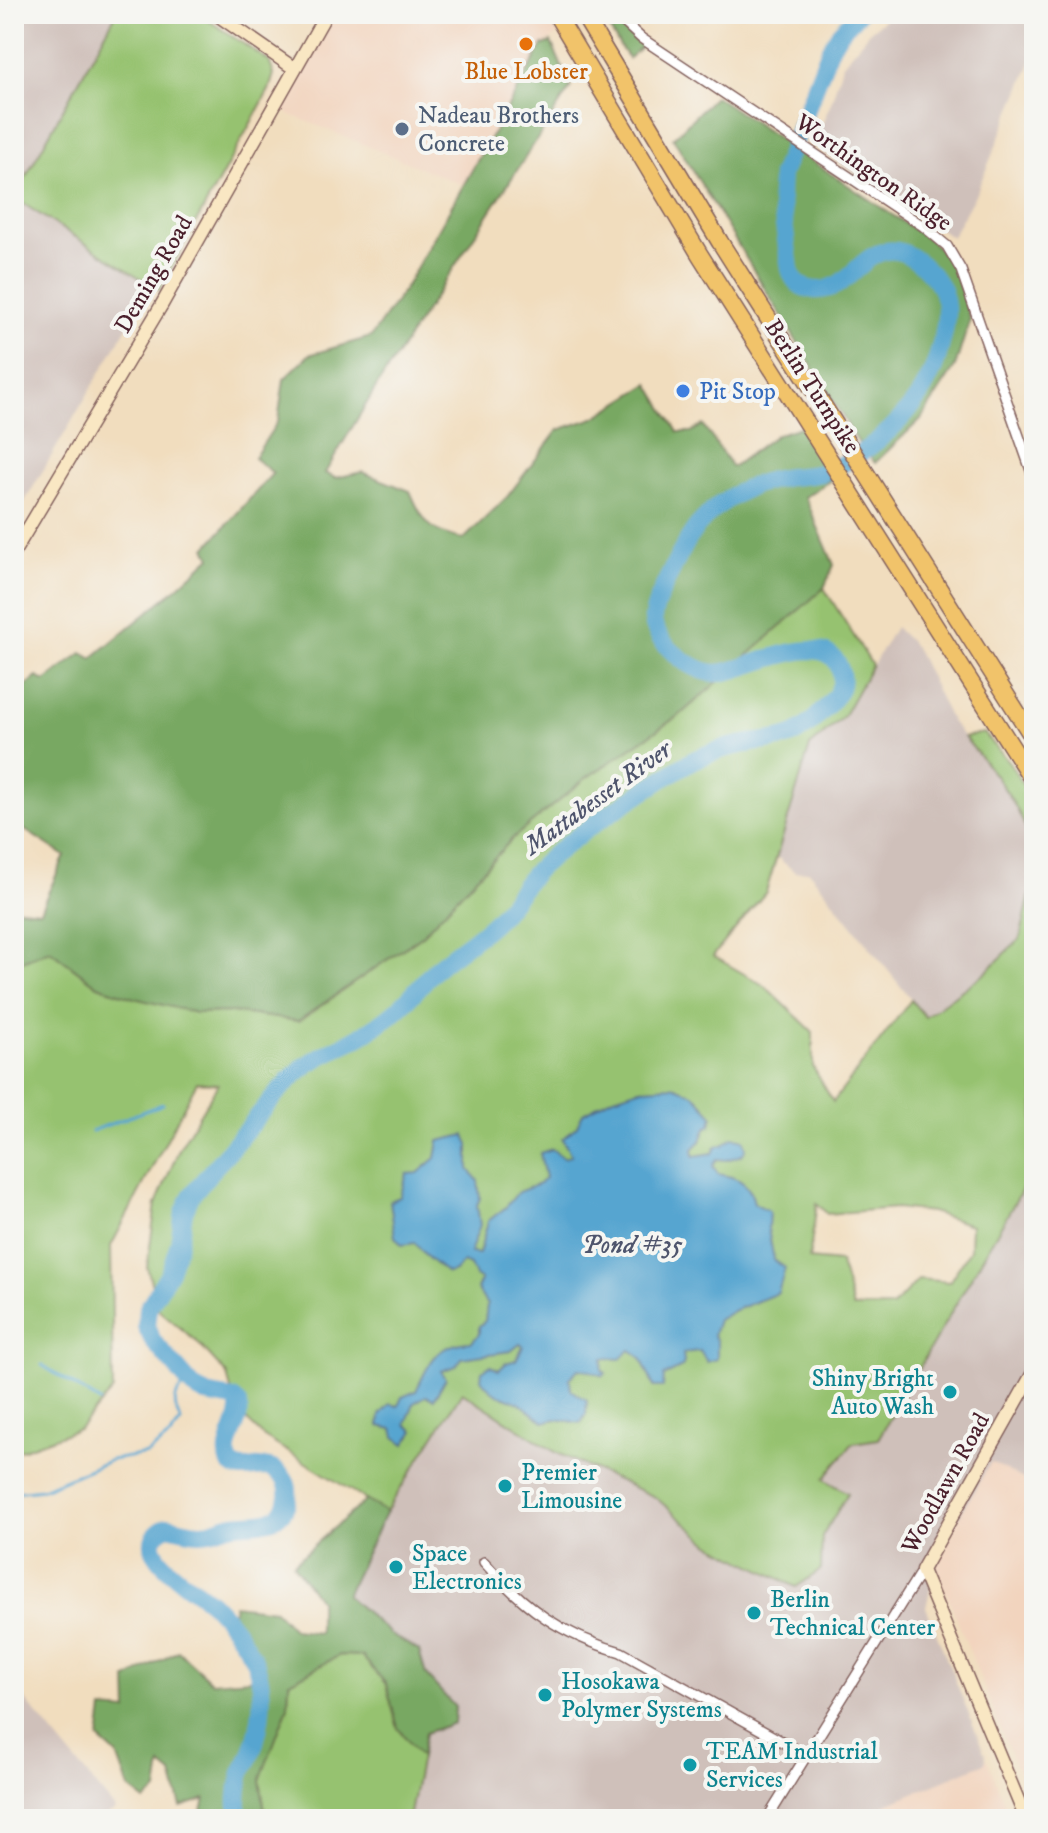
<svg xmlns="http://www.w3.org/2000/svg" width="1048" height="1833" font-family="'IM FELL DW Pica',serif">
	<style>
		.built { fill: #f2d4be }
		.industrial { fill: #cfc0ba }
		.green { fill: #96c270; stroke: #70704e; stroke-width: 2; fill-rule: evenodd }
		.forest { fill: #78a862; stroke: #616446; stroke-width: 2 }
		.water { fill: #56a5d0; stroke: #50627e; stroke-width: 2 }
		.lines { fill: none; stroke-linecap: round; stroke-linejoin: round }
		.stream { stroke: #56a5d0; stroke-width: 3 }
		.river { stroke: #56a5d0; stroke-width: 18 }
		.street-casing { stroke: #84625e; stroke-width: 12 }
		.secondary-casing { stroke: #84625e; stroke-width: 15 }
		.highway-casing { stroke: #84625e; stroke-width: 19 }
		.street { stroke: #fff; stroke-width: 9 }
		.secondary { stroke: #f9e7c3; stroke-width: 12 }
		.highway { stroke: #f1c36a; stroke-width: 16 }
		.food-dot { fill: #e8710a; stroke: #f6f6f2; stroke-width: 3 }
		.service-dot { fill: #5c6f8a; stroke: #f6f6f2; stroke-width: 3 }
		.shop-dot { fill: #3f7fe0; stroke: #f6f6f2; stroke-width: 3 }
		.culture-dot { fill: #0f9aa8; stroke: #f6f6f2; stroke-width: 3 }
		.labels { text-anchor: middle; stroke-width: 8; stroke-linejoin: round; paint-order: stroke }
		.food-label { font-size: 24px; fill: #c56008; stroke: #f6f6f2 }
		.service-label { font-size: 24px; fill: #4e5e75; stroke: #f6f6f2; text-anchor: start }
		.street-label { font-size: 24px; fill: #4a1f2b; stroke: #f6f6f2 }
		.shop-label { font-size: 24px; fill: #366cbe; stroke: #f6f6f2; text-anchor: start }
		.culture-label { font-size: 24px; fill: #0d838f; stroke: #f6f6f2; text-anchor: start }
		.water-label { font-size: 26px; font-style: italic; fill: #4f556d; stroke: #f6f6f2 }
	</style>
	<rect width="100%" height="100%" fill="#f6f6f2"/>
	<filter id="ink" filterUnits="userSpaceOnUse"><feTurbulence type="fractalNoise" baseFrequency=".0125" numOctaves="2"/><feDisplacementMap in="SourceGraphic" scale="16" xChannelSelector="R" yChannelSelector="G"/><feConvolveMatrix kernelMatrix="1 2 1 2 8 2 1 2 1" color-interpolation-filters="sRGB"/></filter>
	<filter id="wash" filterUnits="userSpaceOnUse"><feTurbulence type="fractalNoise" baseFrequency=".006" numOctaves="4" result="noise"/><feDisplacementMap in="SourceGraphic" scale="32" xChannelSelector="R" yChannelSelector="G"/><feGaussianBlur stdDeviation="1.8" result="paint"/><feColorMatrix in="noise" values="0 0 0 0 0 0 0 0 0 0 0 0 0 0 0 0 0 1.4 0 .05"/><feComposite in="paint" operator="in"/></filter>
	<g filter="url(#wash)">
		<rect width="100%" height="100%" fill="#f1ddbe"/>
		<path class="built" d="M335 14H546L558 35 543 45 463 185 279 110Z
			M991 1461 1034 1485V1812L935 1565 939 1551Z
			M986 1757 1011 1819H851L984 1763Z"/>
		<path class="industrial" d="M14 14H116L14 196Z
			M891 14H1034V56L977 191 952 237 813 146 832 100 842 65 869 32Z
			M14 198 151 286 14 520Z
			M895 627 915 647 951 721 1005 788 1030 837 1034 856V878L1020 939 984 974 925 1017 809 871 795 872 777 857 810 746 843 717Z
			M1034 1169V1485L991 1462 939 1551 926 1607 986 1757 985 1763 851 1819H409L425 1733 454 1723V1708L426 1675 419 1651 389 1633 346 1594 386 1511 461 1392 557 1453 655 1497 710 1544 796 1586 821 1570 822 1537 848 1494 824 1479 853 1443 878 1438Z
			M14 1686 116 1810 100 1819H14Z"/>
		<path class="green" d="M116 14H199L269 61 274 74 269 90 159 290 14 198Z
			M824 588 872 665 843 717 810 746 766 892 713 956 765 986 813 1032V1067L833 1102 911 1000 925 1017 984 974 1020 939 1034 878V1169L878 1439 853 1443 824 1479 848 1493 822 1537 821 1570 796 1587 710 1544 655 1497 557 1453 462 1392 386 1512 264 1437 237 1411 227 1375 196 1341 158 1309 147 1267 156 1204 180 1147 218 1084 197 1082 111 1246 113 1390 79 1429 21 1450 14 1449V964L49 949 98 986 196 1013 232 1012 299 1021 420 937 513 838 586 778 681 714ZM817 1203 827 1214 896 1208 931 1212 971 1225 970 1250 949 1282 919 1279 892 1307 853 1308 840 1262 809 1259Z
			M984 733 1009 762 1034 802V856C1025 809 994 773 964 737Z
			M340 1655 362 1656 386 1684 398 1728 421 1757 409 1819H266L260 1780 288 1706 289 1682Z"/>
		<path class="forest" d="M600 14H608L610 18 642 46 628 59Z
			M551 42 571 87 377 386 325 473 335 478 362 472 410 491C423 522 430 533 464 539L507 497 558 430 594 418 649 384 678 432H691L703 425 732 467 776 435 803 426 834 478 805 497 834 565 824 588 681 714 586 778 513 838 420 937 298 1021 232 1012 196 1013 134 998 98 986 50 950 14 964V908L40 911 65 856 14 823V696L37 677 45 681 82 653 92 658 177 588 211 557 206 548 273 473 254 458 278 421 284 379 309 355 371 337 405 288 543 45Z
			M715 96 931 241 952 263 970 319 955 367 921 419 875 463 858 442 673 138Z
			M366 1500 386 1512 346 1595 389 1633 419 1651 426 1675 455 1707 454 1723 425 1733 421 1757 398 1728 386 1684 362 1656 340 1655 289 1682 288 1706 260 1780 266 1819H188L202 1811 205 1799 181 1807 172 1774 161 1765 157 1791 145 1801 129 1788 117 1755 99 1739 103 1709 128 1711 127 1679 178 1651 212 1682 262 1678 230 1621 234 1605 275 1610 294 1630 319 1633V1600L293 1564Z"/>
		<path class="water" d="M673 1086 694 1094 713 1115 711 1125 706 1128 701 1141 693 1149 694 1156 713 1153 716 1147 723 1145 733 1137 744 1140 746 1149 742 1155 727 1160 717 1159 713 1166 718 1174C738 1177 750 1183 754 1203L769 1211 768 1229 774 1260 785 1268 778 1293 735 1310 718 1320 713 1335 717 1341V1359L707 1362 700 1351 683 1353 684 1362 682 1367 664 1376 663 1387H654L641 1358 630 1350 620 1359 603 1358 602 1370 606 1373 603 1376 588 1370 578 1369 570 1378 571 1390 587 1400 586 1414 581 1423 555 1419 545 1422C535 1417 528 1408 519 1403 500 1393 497 1399 481 1379L482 1371 490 1366 499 1370 506 1363 516 1360 523 1346 520 1344 511 1351 462 1358 456 1366 441 1371 446 1378 434 1399 426 1396 414 1403 406 1424 414 1431 405 1444 395 1437 393 1429 379 1426 380 1415 390 1404 398 1406 402 1397 416 1391C430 1362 436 1343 472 1342L479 1334V1326L485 1321 487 1305 477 1289 481 1280 475 1276 470 1265 463 1262 455 1271 447 1273 428 1258 415 1243 402 1245 395 1237 390 1201 400 1197 407 1174 418 1173 436 1158 439 1141 465 1135 469 1145V1169L478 1181 480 1198 477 1205 480 1225 470 1253 479 1254 488 1221 506 1207 518 1192 539 1184 545 1178 540 1153 552 1149 564 1158 571 1155 562 1139 577 1126 583 1113 611 1098 642 1088Z"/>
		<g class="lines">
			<path class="stream" d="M92 1131 163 1104
				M42 1365 100 1402
				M14 1492 43 1489 111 1460 147 1454 169 1437 181 1422C172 1404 173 1395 188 1381"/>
			<path class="river" d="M237 1819C238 1805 237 1790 241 1776 243 1768 249 1762 251 1754 262 1726 267 1685 253 1658 242 1638 228 1619 212 1603 197 1589 121 1548 168 1526 182 1529 195 1534 210 1531 218 1529 226 1525 234 1524 256 1521 284 1527 288 1497 289 1489 287 1481 281 1475 265 1457 247 1478 230 1464 221 1444 242 1425 239 1404L233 1399 206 1394 193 1387 153 1341 146 1326 148 1308 170 1271 179 1243 184 1212 191 1196C207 1175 225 1156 242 1135 263 1111 282 1084 308 1064 322 1054 339 1048 355 1039 370 1031 385 1020 398 1009 414 995 425 978 441 964 459 949 479 937 496 920 513 904 523 882 541 866 582 829 632 799 678 769 701 754 725 747 752 743 766 741 782 740 795 734 809 727 824 710 834 698 840 691 843 683 841 674 832 620 742 675 715 673 692 672 653 642 653 618 654 602 688 535 700 523 723 498 749 483 783 478 797 475 813 477 827 471 872 453 920 409 936 362 942 341 951 314 943 293 940 282 930 273 922 265 910 255 898 247 882 252 856 260 846 292 815 290 800 288 794 283 790 269L780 194 781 175 830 49 840 32 858 14"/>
		</g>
	</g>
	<g filter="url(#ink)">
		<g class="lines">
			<g class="street-casing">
				<path id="street" d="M615 14 641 38 923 226 947 246 961 270 1034 479
					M484 1562C525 1608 561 1635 621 1652L808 1756
					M767 1819 922 1570"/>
			</g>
			<g class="secondary-casing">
				<path id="secondary" d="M216 14 295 69
					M14 552 161 306 326 14
					M1026 1819 922 1570 1034 1371"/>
			</g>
			<g class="highway-casing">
				<path id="highway" d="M556 14 700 255 1034 782
					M583 14 720 242 1034 739"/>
			</g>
			<use href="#street" class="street"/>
			<use href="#secondary" class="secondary"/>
			<use href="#highway" class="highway"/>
		</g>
	</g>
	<circle class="food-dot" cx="526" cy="44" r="8"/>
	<circle class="service-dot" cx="402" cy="129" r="8"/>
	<circle class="shop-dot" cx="683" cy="391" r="8"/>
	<g class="culture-dot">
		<circle cx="950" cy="1392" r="8"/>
		<circle cx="505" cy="1486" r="8"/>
		<circle cx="396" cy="1567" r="8"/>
		<circle cx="754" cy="1613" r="8"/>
		<circle cx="545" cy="1695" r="8"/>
		<circle cx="690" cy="1765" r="8"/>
	</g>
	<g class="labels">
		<g class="food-label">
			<text x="526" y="79">Blue Lobster</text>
		</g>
		<g class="service-label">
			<text x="418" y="123">Nadeau Brothers<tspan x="418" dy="28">Concrete</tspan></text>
		</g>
		<g class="street-label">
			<text transform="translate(874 172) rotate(35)" y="8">Worthington Ridge</text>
			<text transform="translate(153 274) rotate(-60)" y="8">Deming Road</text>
			<text transform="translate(813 386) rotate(57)" y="8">Berlin Turnpike</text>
			<text transform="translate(945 1483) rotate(-61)" y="8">Woodlawn Road</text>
		</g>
		<g class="shop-label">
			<text x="699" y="399">Pit Stop</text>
		</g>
		<g class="culture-label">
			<text x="934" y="1386" text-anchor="end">Shiny Bright<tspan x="934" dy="28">Auto Wash</tspan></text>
			<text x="521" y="1480">Premier<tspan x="521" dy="28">Limousine</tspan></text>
			<text x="412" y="1561">Space<tspan x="412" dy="28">Electronics</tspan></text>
			<text x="770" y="1607">Berlin<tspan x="770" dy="28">Technical Center</tspan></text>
			<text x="561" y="1689">Hosokawa<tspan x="561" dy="28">Polymer Systems</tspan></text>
			<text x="706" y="1759">TEAM Industrial<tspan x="706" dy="28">Services</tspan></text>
		</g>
		<g class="water-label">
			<text transform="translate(597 797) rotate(-36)" y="9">Mattabesset River</text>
			<text x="632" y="1253">Pond #35</text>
		</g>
	</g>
	<rect width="1048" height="1833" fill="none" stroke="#f6f6f2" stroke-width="48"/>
</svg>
